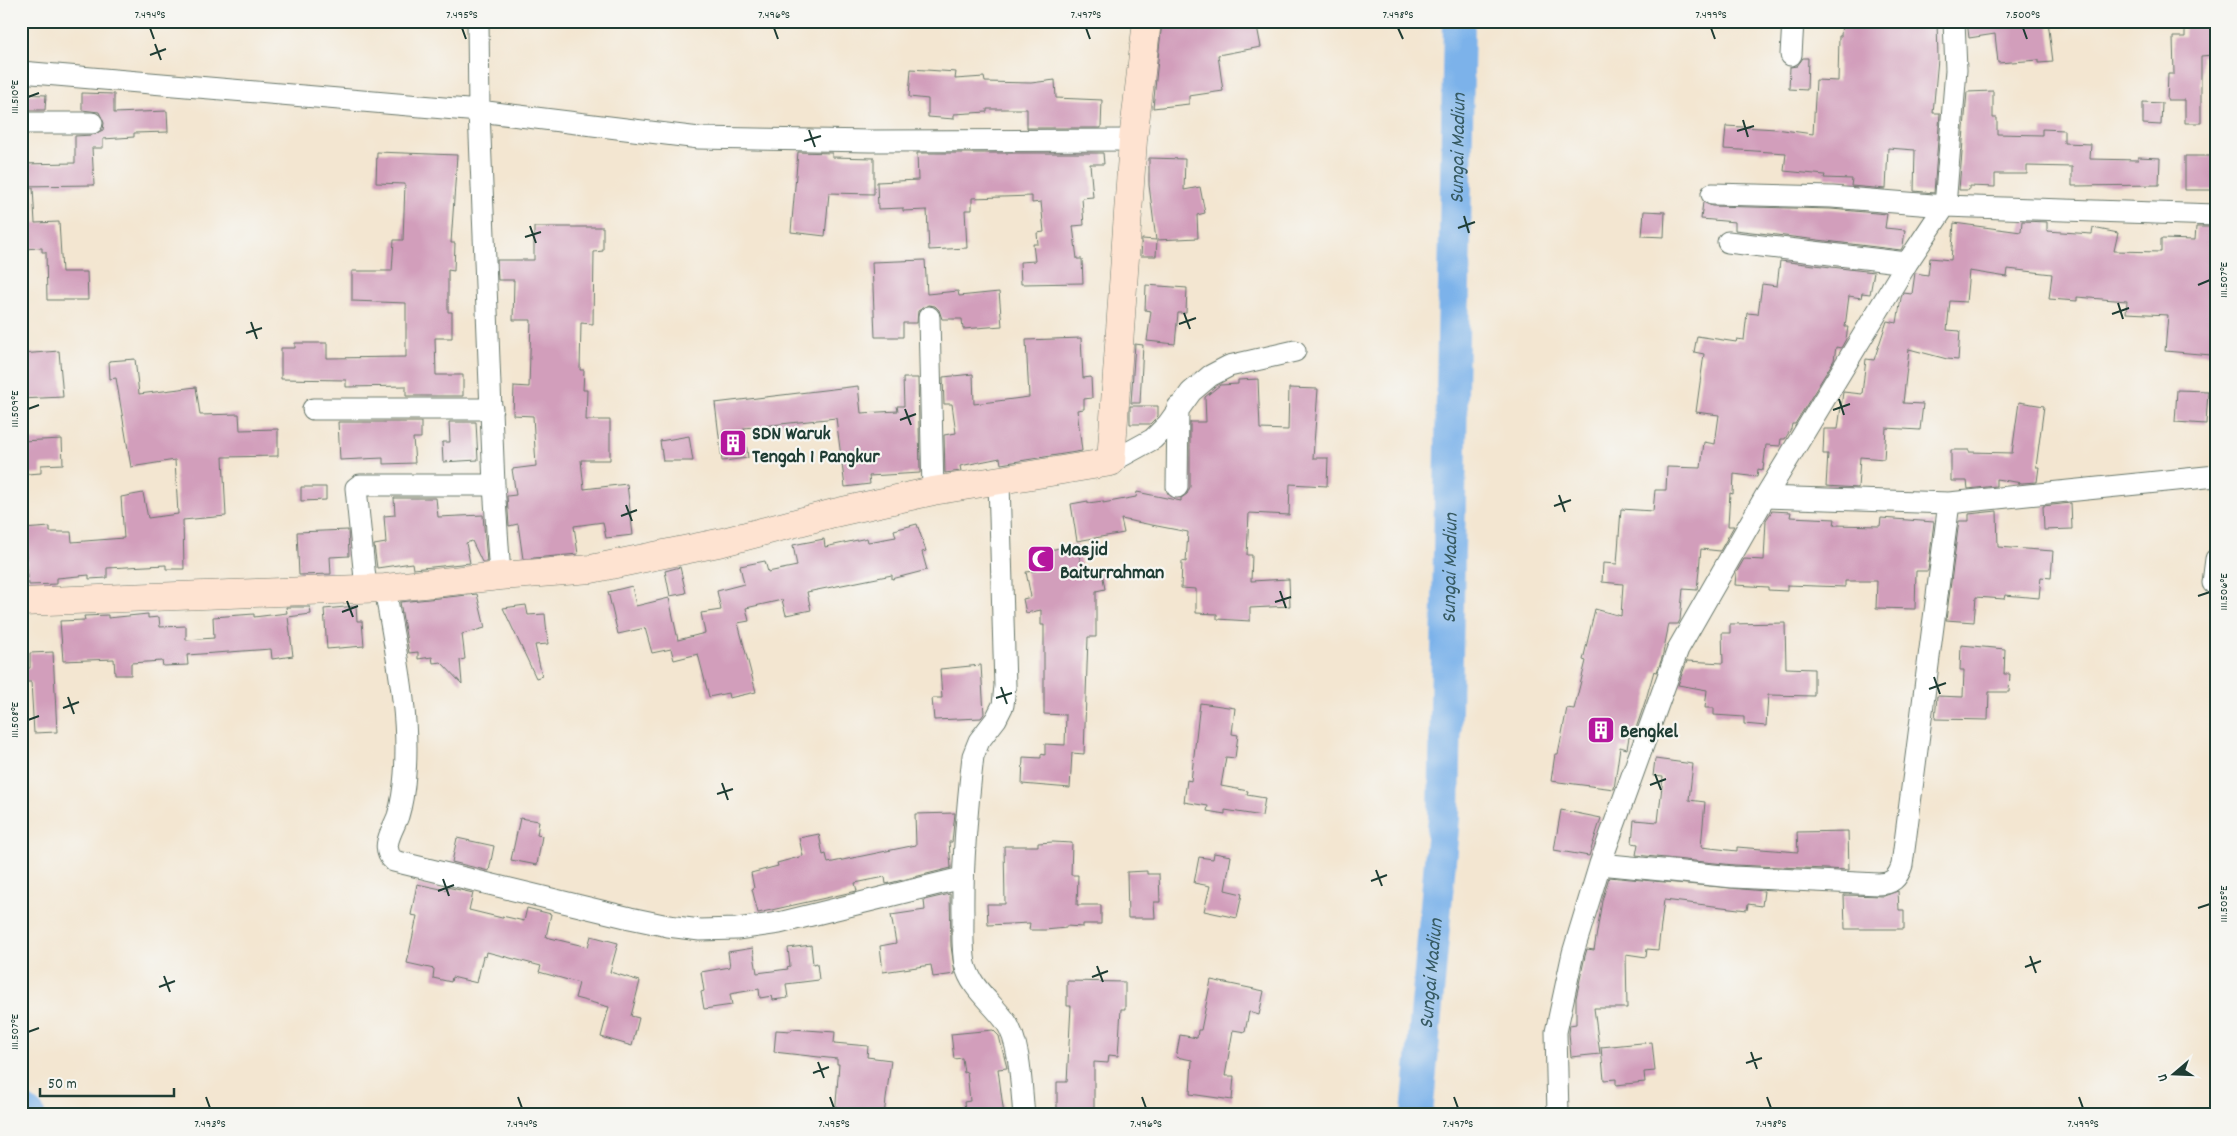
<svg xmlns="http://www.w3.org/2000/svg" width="2237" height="1136" font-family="Dekko,sans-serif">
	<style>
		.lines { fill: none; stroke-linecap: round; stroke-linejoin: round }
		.river { stroke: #7bb2ea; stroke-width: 32 }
		.building { fill: #d29ebb }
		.street-casing { stroke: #69786b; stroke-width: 23 }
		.secondary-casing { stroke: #69786b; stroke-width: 29 }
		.street { stroke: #fff; stroke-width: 21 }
		.secondary { stroke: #fee3d1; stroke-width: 28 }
		.ticks { fill: none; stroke: #1f3d34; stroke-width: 2 }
		.labels { text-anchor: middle; stroke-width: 4.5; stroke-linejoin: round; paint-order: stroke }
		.poi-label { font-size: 20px; font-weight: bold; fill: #1f3d34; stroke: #f6f6f2; text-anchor: start }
		.water-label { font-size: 21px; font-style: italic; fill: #365a62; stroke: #f6f6f2 }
		.neatline { fill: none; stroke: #1f3d34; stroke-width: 2 }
		.ticks-label { font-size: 12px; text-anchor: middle; fill: #1f3d34 }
	</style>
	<rect width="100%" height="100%" fill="#f6f6f2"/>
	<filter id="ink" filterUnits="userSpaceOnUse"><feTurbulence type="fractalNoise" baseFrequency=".02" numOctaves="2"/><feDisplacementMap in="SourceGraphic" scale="10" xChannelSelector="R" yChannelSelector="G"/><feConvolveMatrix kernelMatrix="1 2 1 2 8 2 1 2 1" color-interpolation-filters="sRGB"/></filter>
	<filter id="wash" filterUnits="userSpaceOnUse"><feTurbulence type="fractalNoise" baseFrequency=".0096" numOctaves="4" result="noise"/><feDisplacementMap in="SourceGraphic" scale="20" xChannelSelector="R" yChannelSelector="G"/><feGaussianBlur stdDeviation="1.12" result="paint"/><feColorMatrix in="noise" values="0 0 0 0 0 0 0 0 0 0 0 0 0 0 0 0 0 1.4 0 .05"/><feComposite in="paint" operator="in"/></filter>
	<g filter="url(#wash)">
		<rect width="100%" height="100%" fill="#f3e6d1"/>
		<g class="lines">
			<g class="river">
				<path d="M21 1109 29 1115"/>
				<path id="s1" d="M1417 1115 1444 817 1459 21"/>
			</g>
		</g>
		<g id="blocks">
			<path class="building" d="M1162 21H1212L1211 27 1244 21H1256L1261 47 1218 55 1223 91 1189 96V104L1153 108Z
				M1842 21H1937L1938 59 1933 113H1940L1934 193 1914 191 1915 150 1888 148 1886 189 1851 186 1852 179 1824 178 1825 175 1784 171 1786 153 1724 149 1726 126 1776 129 1813 134 1816 80 1838 81 1839 36H1841Z
				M1967 21H2048L2053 62 2039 63V60L1998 63 1995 34 1969 38Z
				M2185 21H2212L2213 55 2201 56V123H2185V100H2167L2168 74H2174L2173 37H2185Z
				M1803 58H1808L1807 90 1789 89 1790 67 1797 66Z
				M911 69 956 72 955 79 984 77 985 82 1031 83 1055 80 1056 98 1102 100 1101 128H1027V109H987V112L954 114V119L928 117V99L909 97Z
				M1993 91V118H1997V134L2042 135V129L2064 130V143L2091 144 2090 159 2138 160V157L2160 158 2159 185 2072 186V167L2027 166V174H1995V187L1969 186V190H1959L1967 92Z
				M82 93 114 94V113L167 111 168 132 134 133V137L103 139V148H92L94 185 21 186V164L75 163V136L92 135 103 130 104 123 99 112 82 110Z
				M22 94 46 95 45 110H21Z
				M2143 102 2162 103 2161 125 2143 124Z
				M377 152 457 155 451 243H455L454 271 448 270V312H452V338H435L436 375H463V396H406V386L346 387V380L281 379V348H295V343H327V358L406 357V303L352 301V271H392L394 240H403L405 184 376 183Z
				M798 152 832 153V157L874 158V194L829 193 825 236 791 232Z
				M917 153H1103L1104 164H1090L1093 197 1082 198 1084 225 1073 226 1077 259H1082L1083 283 1021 284 1020 262 1035 261 1033 244H1038L1037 233 1044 232 1041 202 1032 203V196L972 198V210H965L967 248 929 250 927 210 903 211V208L878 209 877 182 918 180Z
				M2185 156H2216V190H2185Z
				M1149 158 1185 159 1184 190 1200 187 1205 213 1197 215 1198 238 1157 240 1156 256H1141L1142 239 1156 240 1149 185Z
				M21 188H33L35 223 59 222 62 272H87L88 300H47L46 252H42V248L21 249Z
				M1703 202 1712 206 1831 209 1887 214 1885 228 1905 230 1903 246 1901 250 1735 230V222L1701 219Z
				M1644 211 1665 212 1664 237 1642 236Z
				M2022 221 2047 222V231L2092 234 2093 228 2118 233 2114 251 2161 252V239L2195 240 2196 227H2216V263H2213L2216 317 2211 355 2165 351 2168 315 2126 313 2127 301 2077 297V301L2049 299 2052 274 2008 269 2007 277 1969 271 1966 302 1950 301 1947 330 1960 331 1958 360 1947 359 1909 349 1903 403 1923 404 1920 430 1886 428 1884 459 1860 457 1858 488 1826 486 1828 454H1823L1824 429H1838L1843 392 1862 394 1866 359 1874 360 1887 321 1897 323 1901 298 1903 293 1912 294 1915 273 1928 275 1930 258 1951 260 1954 223 2021 232Z
				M534 227H603V251L594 252 593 324 581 323 580 370H584L583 390H587L586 420H610V460H581L584 489 627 484 633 535 606 538 603 522 574 526 578 554 523 559 518 524 509 526 507 496 516 495 512 469 536 466 533 416 513 415 514 386 529 387 531 320H513L514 280H498L497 260H534Z
				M925 260 927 294 958 291 959 296 999 292 1002 326 963 329 962 319H942L939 310 935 306 928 305 918 311 917 323H903V337H875L872 262Z
				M1780 261 1874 272 1870 294 1862 293 1861 298 1849 296 1845 327H1848L1846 339 1841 348 1836 347 1834 360 1795 424H1792L1791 429 1785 439H1781L1780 446 1766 445 1763 470 1758 469 1757 477 1734 474 1733 494 1730 493 1728 526H1734L1720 551 1701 549 1697 590 1683 589 1680 620 1678 624H1669L1662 658 1657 672 1654 671 1646 699 1633 737H1629L1627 749 1620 747 1614 789 1551 781 1555 754H1558L1567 708 1574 709 1586 661 1583 660 1595 609 1621 616 1623 584 1602 582 1603 563 1617 564 1621 509 1653 511 1655 490H1666L1667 467 1701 468 1704 442 1715 444 1719 415 1696 412 1704 354 1694 352 1697 336 1736 342 1737 339 1744 340 1747 313 1758 314 1762 284 1777 286Z
				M1146 285 1187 288 1186 313H1178L1175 344 1147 341 1151 311 1145 310Z
				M1081 338 1083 378 1091 377 1092 398 1084 399V409L1077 410 1082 451 1001 464 1000 458 960 466 961 471 945 473 944 435 956 433 952 404H944L943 377 973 374 974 404 1029 397 1026 340Z
				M1135 344 1143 345 1140 403H1131Z
				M59 351 63 397 21 399V354Z
				M135 359 139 394 196 387 200 415 239 414 240 430 278 429V456L223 457 226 516 183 520 184 569H166V565L107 568V578L89 579V575L57 578V584L29 585 23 529 50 527V532H71L72 542 124 538 121 497 143 493 148 518 178 514 175 460 131 467 116 378 110 379 109 361Z
				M903 378H918L920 473 869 476 870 484 845 487 836 418 744 428 748 458 722 461 715 403 858 386 861 413 898 411 897 406H904Z
				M1258 379 1260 429 1288 430 1289 388 1318 389 1313 458H1328L1327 486 1290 484 1289 515 1249 513 1247 555H1252L1251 581 1289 579 1290 606 1250 608V621L1217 619V614L1196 613V589L1181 588 1182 561 1186 562 1188 532 1121 519 1124 533 1077 541 1071 504 1088 501V503L1103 501V503L1136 497 1137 492 1181 501V498L1187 494 1190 487V422H1206L1205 397 1220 385 1238 384V380Z
				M2177 390 2208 391 2206 424 2175 422Z
				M2019 402 2044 406 2036 467H2039L2037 482 2022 483 1996 479V486L1968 489 1967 481H1951V450H1969V452L2012 453Z
				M1130 406H1158V416L1150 424H1130Z
				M338 422H421V438H413L415 463 383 464V458L340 460Z
				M449 422H476L478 460 443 462 442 442H450Z
				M689 436 693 461H663L660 441Z
				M62 439 63 464 41 465V473L27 474V472H21V441Z
				M301 487H326V500L301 501Z
				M394 498H436L438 517 483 515 487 562H482L472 541 466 543 470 563 413 569 412 563 377 568 374 545 386 543 384 516 395 515Z
				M2071 503 2072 529 2044 530 2043 506Z
				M1772 511 1791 512 1790 517 1835 519 1834 525 1880 526 1881 518 1934 522 1928 571H1916L1915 609 1876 608 1877 581H1845V587L1787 585V591L1768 590V587L1735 585 1736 573 1744 559 1764 560 1766 520Z
				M1997 511 1998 547 2053 551 2051 578 2041 577 2039 598 2005 595 2004 599 1976 597 1974 622 1946 620 1959 521H1969V514Z
				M917 524 926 551 922 552 927 570 892 579V575L807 592 811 610 786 615 782 600 746 608 749 621 738 623 756 692 729 698 728 693 709 697 698 654 674 660 671 649 652 653 645 628 618 634 608 592 632 586 636 606 669 598 678 640 705 633 701 613 721 610 717 591 744 584 740 566 765 561 768 572 797 566 793 545 824 539 825 547 867 538 868 542 896 537 894 530Z
				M348 530 349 556 330 557 331 574 299 575 297 532Z
				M1077 544 1083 575 1102 572 1105 589 1096 591V637H1088L1084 754 1072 753 1070 788 1022 784 1023 757 1041 758V754L1045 755V744L1065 745 1066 715 1044 714V625H1041V610L1026 613 1023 599 1031 597 1026 572 1036 571 1033 554Z
				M680 567 686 593 670 596 665 571Z
				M477 594 485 628 462 634 465 659 460 660 462 684 441 662 433 663 432 657 418 659V652L409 653 400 602Z
				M526 605 528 615 545 614 548 644 535 645 542 676 536 678 503 608Z
				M356 606 357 621H362L364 646 327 649 324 609Z
				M286 607H310L311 614 288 617 293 656 272 659 271 649 187 655 188 665 163 666 162 661 131 663V675H115L114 659 63 661 60 621 85 620 84 616 108 615V618L148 614V618L159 617 160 627 186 626V640L214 638 213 617 254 614V617L287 613Z
				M1785 623 1786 668 1814 669V696L1768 695 1766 726 1744 724V717L1714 715V708H1705L1707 690 1678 685 1687 661 1723 663 1722 633H1730V624Z
				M1961 645 2005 649 2004 674H2010L2009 692H1989L1988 720 1935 719 1937 696 1963 697 1964 670H1960Z
				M53 652 57 732 34 733 31 682H21V669L30 668V653Z
				M981 665 984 714 981 718 934 720 932 698H942L940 669Z
				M1200 703 1235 708 1232 734 1238 735 1235 758 1226 757 1221 786 1248 791 1247 795 1265 798 1262 816 1225 810V814L1207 811 1208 806 1184 802 1187 780 1191 781Z
				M1655 759 1693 764 1689 800 1705 802 1701 847 1737 851V847L1798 852 1797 832 1848 831 1849 870 1734 865 1636 855 1638 844 1632 843 1634 820 1658 822 1663 777 1653 776Z
				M1561 810 1601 818 1589 856 1554 850Z
				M955 813 952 842H949L951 868 886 884 885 877 855 883 857 891 758 913 752 889 754 888 751 873 778 866 777 863 803 856 799 838 819 834 823 855 826 854 828 863 916 845 915 814Z
				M520 818 539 821 537 835 542 836 537 865 511 860Z
				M457 838 494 846 489 871 452 862Z
				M1053 842 1072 843 1071 875H1078L1077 905H1101V924H1083V927L1066 926V928L1045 930H1029L1030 923 988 925 987 904H1005L1004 846H1038V843Z
				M1214 853 1231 856 1225 890 1242 894 1237 918 1204 911 1210 886 1194 883 1199 857 1213 859Z
				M1147 871V874H1159L1160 902H1154L1155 918H1128L1127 872Z
				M1609 877 1764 891 1762 906 1748 904 1747 910 1664 900 1658 950 1647 949 1646 957 1626 954 1627 1008H1594L1600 1054 1571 1057 1569 1033 1570 1025 1576 1024V998L1585 956 1587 949 1594 950 1602 901Z
				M417 884 446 890 447 887 473 893 469 910 502 918V916L524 921 527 908 551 914 546 937 588 947 591 936 618 943 610 972 640 981 631 1016 639 1018 632 1046 601 1037 609 1007 575 998 579 983 539 972 541 966 487 952 486 957 483 956 477 983 452 977 451 982 433 978 434 969 407 963 417 916 411 915Z
				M1898 891 1899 910H1904V929H1845L1844 895 1884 896Z
				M950 894 951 946 955 974 933 977 931 965 883 972 880 946 896 943 891 915 925 910 924 900Z
				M811 945 813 964 817 963 819 980 786 984 788 998 773 1000 772 996 760 998 759 989 730 994 732 1005 704 1009 701 992 704 991 701 972 730 967 728 952 753 948 757 973 788 969 787 967 790 966 788 948Z
				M1211 980 1264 991 1259 1015 1249 1012 1245 1032 1233 1030 1225 1076H1234L1232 1100 1190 1094 1192 1060 1176 1057 1180 1035 1197 1038 1198 1030H1201Z
				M1067 981 1125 982V1009H1121L1118 1056 1109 1055 1108 1063 1094 1062V1110H1079V1113H1057V1082H1067L1071 1006H1067Z
				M792 1029 835 1032 834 1043 868 1046 867 1057 891 1060 884 1115H835L839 1064H837V1059L774 1052 776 1030 791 1031Z
				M993 1030 999 1036 1007 1068 998 1069 1004 1115H966L964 1102 970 1101 967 1072 964 1073 962 1058 954 1059 951 1034Z
				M1652 1042 1655 1071 1644 1072 1645 1082 1616 1085V1079L1604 1080 1601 1047Z"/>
		</g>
	</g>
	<g filter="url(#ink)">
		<use href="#blocks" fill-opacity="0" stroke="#69786b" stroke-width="1"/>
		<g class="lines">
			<g class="street-casing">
				<path id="street" d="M478 21 479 111 494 485 500 576
					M1791 55 1793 21
					M21 72 479 111 699 138 870 141 1133 140
					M21 123H92
					M1712 194 1832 197 1945 206 1956 70 1954 21
					M1728 242 1907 263
					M929 317 933 491
					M313 409H492
					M1111 462 1153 439 1168 424 1191 392 1210 376 1229 366 1295 351
					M999 482 1005 686 1003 705 996 719 979 741 973 756C967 809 962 862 963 915 963 931 962 948 965 964 971 989 992 1002 1006 1022 1021 1044 1021 1088 1024 1115
					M1177 487 1178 407
					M1765 497 1949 503 2216 476
					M2213 583 2216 559
					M385 588C395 650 410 712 405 774 404 788 402 803 398 816 393 830 379 848 394 861L630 918 668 926 700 930 737 929 779 923 962 878
					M366 589 356 488 360 485H494
					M1600 864 1733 877 1878 884C1892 884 1898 878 1902 865L1949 503
					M1558 1115 1556 1032 1573 953 1600 864 1678 649 1765 497 1907 263 1945 206 2216 215"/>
			</g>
			<g class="secondary-casing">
				<path id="secondary" d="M21 602 385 588 500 576 591 569 723 542 834 513 933 491 1111 462 1133 140 1147 21"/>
			</g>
			<use href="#street" class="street"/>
			<use href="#secondary" class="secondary"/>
		</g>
	</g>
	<path class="ticks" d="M150 28 154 39M462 28 466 39M774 28 778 39M1086 28 1090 39M1398 28 1403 39M1711 28 1715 39M2023 28 2027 39M155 44 161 60M150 55 166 49M28 97 39 93M1743 120 1748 137M809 130 815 147M1737 131 1754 126M804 141 821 136M1464 216 1469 233M530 226 536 243M1458 228 1475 222M525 237 541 232M2198 285 2210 280M2118 303 2123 319M1184 313 1190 329M2112 314 2129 308M251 322 257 339M1179 324 1196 318M246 333 262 328M1839 399 1844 415M28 409 39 405M905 409 911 425M1833 410 1850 404M900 420 916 414M1559 495 1565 512M626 505 632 521M1554 506 1571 500M621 516 637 510M1280 591 1286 608M2198 596 2210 592M347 601 353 617M1275 602 1291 597M342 612 358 606M1934 677 1940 694M1001 687 1007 704M1929 689 1946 683M68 697 74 714M996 698 1012 693M63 708 79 702M28 720 39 716M1655 774 1661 790M722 783 728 800M1650 785 1666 779M717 794 733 789M1376 870 1382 886M443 879 449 896M1371 881 1387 875M438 891 454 885M2198 908 2210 904M2030 956 2036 973M1097 966 1103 982M2025 967 2041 961M164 976 170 992M1092 977 1108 971M159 987 175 981M28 1032 39 1028M1751 1052 1757 1069M818 1062 824 1078M1746 1063 1762 1058M813 1073 829 1067M206 1097 210 1108M518 1097 522 1108M830 1097 834 1108M1142 1097 1146 1108M1454 1097 1458 1108M1767 1097 1771 1108M2079 1097 2083 1108"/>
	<defs>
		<g id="building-square" transform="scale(1.4375)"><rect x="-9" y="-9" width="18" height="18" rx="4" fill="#b5179e" stroke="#f6f6f2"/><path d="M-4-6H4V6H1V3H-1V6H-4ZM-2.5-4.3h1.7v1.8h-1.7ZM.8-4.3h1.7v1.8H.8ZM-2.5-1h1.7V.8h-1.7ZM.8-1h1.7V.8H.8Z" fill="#fff"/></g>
		<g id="mosque-square" transform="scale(1.4375)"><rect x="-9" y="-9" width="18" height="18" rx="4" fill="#b5179e" stroke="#f6f6f2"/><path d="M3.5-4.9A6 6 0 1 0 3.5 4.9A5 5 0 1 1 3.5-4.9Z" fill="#fff"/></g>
	</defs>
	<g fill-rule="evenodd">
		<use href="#building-square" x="733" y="443"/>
		<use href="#mosque-square" x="1041" y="559"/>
		<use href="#building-square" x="1601" y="730"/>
	</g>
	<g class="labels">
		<g class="poi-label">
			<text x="752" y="439">SDN Waruk<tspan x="752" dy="23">Tengah 1 Pangkur</tspan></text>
			<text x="1060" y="555">Masjid<tspan x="1060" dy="23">Baiturrahman</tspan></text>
			<text x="1620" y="737">Bengkel</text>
		</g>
		<g class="water-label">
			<text dy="7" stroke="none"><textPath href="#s1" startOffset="968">Sungai Madiun</textPath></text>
			<text dy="7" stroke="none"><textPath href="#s1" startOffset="548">Sungai Madiun</textPath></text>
			<text dy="7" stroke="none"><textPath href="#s1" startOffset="142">Sungai Madiun</textPath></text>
		</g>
	</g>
	<rect width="2237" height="1136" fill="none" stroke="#f6f6f2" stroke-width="55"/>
	<g transform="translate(2174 1074) rotate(251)" stroke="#f6f6f2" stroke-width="4" paint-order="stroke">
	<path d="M0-4L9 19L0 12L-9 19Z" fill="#1f3d34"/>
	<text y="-8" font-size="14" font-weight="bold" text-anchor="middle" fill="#1f3d34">U</text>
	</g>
	<path d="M40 1088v8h134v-8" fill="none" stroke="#1f3d34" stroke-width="2.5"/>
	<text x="48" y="1088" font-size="15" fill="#1f3d34" stroke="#f6f6f2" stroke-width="4" paint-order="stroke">50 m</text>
	<rect x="28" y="28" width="2182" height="1080" class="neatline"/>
	<g class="ticks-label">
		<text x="150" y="18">7.494°S</text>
		<text x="462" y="18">7.495°S</text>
		<text x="774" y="18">7.496°S</text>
		<text x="1086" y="18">7.497°S</text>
		<text x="1398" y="18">7.498°S</text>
		<text x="1711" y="18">7.499°S</text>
		<text x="2023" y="18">7.500°S</text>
		<text transform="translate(14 97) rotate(-90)" y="4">111.510°E</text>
		<text transform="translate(2223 280) rotate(-90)" y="4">111.507°E</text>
		<text transform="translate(14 409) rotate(-90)" y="4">111.509°E</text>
		<text transform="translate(2223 592) rotate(-90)" y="4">111.506°E</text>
		<text transform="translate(14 720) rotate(-90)" y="4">111.508°E</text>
		<text transform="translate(2223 904) rotate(-90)" y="4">111.505°E</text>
		<text transform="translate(14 1032) rotate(-90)" y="4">111.507°E</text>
		<text x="210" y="1127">7.493°S</text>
		<text x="522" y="1127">7.494°S</text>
		<text x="834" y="1127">7.495°S</text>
		<text x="1146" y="1127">7.496°S</text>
		<text x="1458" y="1127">7.497°S</text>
		<text x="1771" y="1127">7.498°S</text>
		<text x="2083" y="1127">7.499°S</text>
	</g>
</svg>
